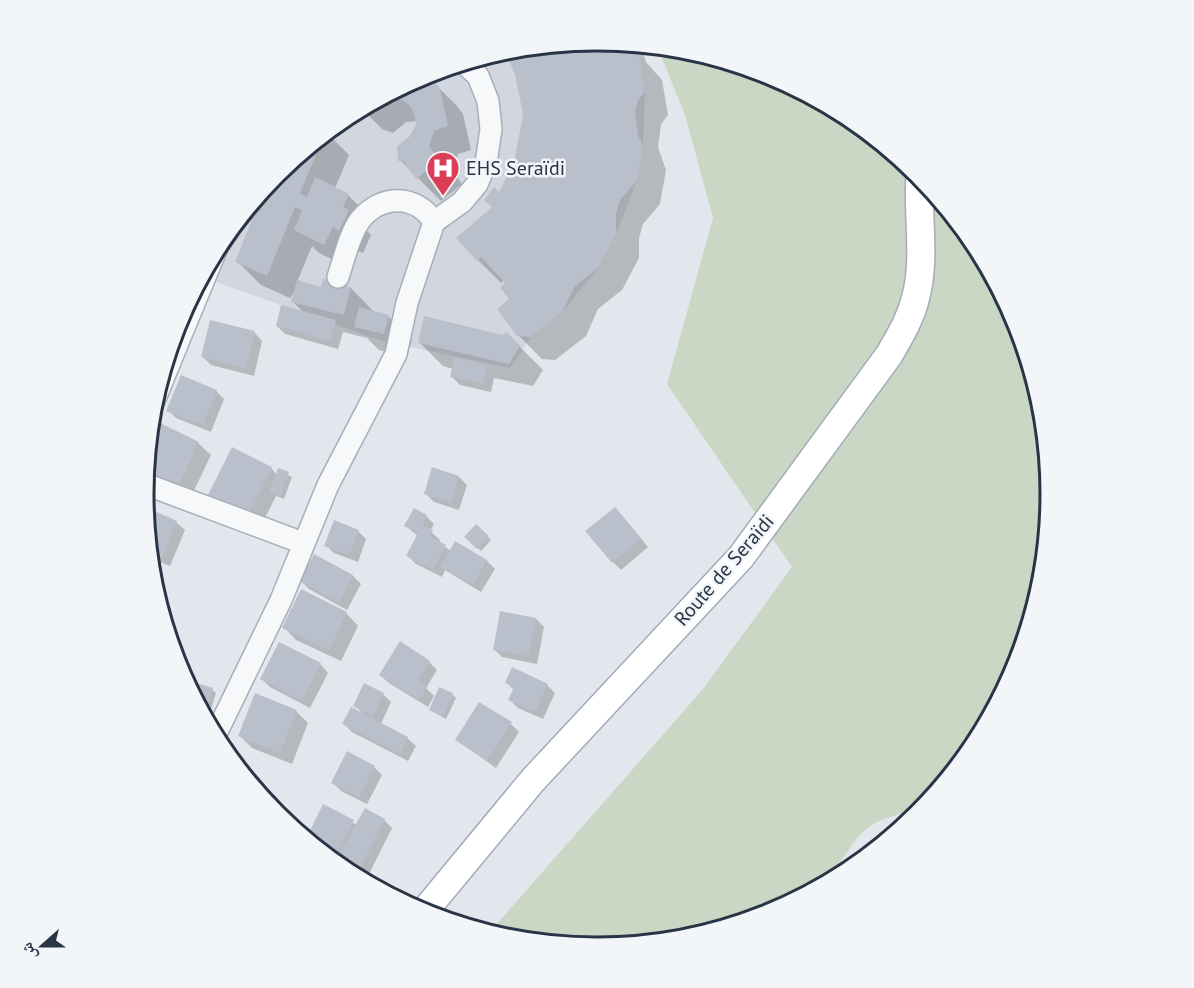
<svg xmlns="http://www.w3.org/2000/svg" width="1194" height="988" font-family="'PT Sans','Noto Naskh Arabic',sans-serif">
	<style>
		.built { fill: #d1d6df }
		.green { fill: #c9d7c4 }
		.shadow { fill: #0003 }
		.building { fill: #bac0cb }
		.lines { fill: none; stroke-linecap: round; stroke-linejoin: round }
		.minor-casing { stroke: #a7aeb8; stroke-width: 24 }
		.major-casing { stroke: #a1abb9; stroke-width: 30 }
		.minor { stroke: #f7f8fa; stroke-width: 21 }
		.major { stroke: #fff; stroke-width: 27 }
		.labels { text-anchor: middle; stroke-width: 5; stroke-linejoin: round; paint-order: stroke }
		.poi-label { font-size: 20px; fill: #293447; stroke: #f3f6f9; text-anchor: start }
		.street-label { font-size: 20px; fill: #293447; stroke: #f3f6f9 }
		.rim { fill: none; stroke: #293447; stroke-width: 3 }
	</style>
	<rect width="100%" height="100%" fill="#e3e7ed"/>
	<path class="built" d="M597 41 635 44 639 55 645 91 643 146 637 180 616 234 599 267 562 312 531 337 510 368 382 341 216 282 242 215 277 173 345 117 424 75 509 49Z"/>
	<path class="green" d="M657 46C712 52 763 71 811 97 1003 199 1092 419 1028 626 1016 668 998 711 973 747 963 761 939 795 925 803 907 815 880 816 865 830 848 845 840 868 824 883 816 891 802 896 792 901 711 945 578 960 489 933L703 689 792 567 667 384 713 218 685 115Z"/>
	<path class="shadow" d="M597 41 641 45 646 62 662 80 668 115 661 124 658 147 666 170 660 204 643 224 639 238V258L622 290 598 309 586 336 555 360 542 359 518 335 507 284 504 280 501 283 478 260 500 195 516 164 524 115 517 74 506 50Z
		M420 77 433 82 457 106 463 114 471 150 458 154 452 170 462 184 441 201 400 160 418 121 406 122 393 133 382 129 361 108Z
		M326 132 349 155 335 188 348 195 371 218 366 230 371 235 363 253 356 250 348 267 319 253 312 246 297 282 322 289 324 281 351 288 374 312 388 316 412 340 407 357 379 350 367 338 343 332 338 349 285 334 277 326 304 313 293 302 296 290 290 298 261 285 237 261 268 183 277 173Z
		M254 332 262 341 254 376 211 365 203 357Z
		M507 334 543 370 533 386 494 378 491 392 460 385 452 377 453 369 443 366 420 343 502 337Z
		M216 391 224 399 211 432 176 418 168 410Z
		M198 443 211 455 188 503 147 483Z
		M271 468 277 475 279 470 292 477 284 499 276 496 260 528 222 509Z
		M459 477 467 485 459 510 434 502 426 494Z
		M426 516 434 524 430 531 440 540 439 543 451 551 455 543 487 561 495 569 481 592 445 570 442 577 416 564 408 556 418 536 406 526Z
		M623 517 648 547 621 570 613 562Z
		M176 522 185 530 170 566 150 558 147 526Z
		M476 526 491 540 481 551 466 537Z
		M358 531 366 539 358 562 334 553 326 545Z
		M315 556 353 576 361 584 347 610 309 589 301 581Z
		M152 579 159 586 156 594 152 582Z
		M346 613 358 626 341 661 296 640 284 627Z
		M536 619 544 627 537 664 502 657 494 649Z
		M429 662 437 670 426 688 434 696 428 707 389 683 380 675Z
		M320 664 328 673 310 708 270 687 262 679Z
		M507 683 547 685 555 693 543 719 518 708 510 700 514 690Z
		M212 690 216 693 209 716 203 714 193 696Z
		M383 694 391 702 381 724 407 738 416 746 408 761 352 732 344 724 364 715 355 705Z
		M452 694 456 698 446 719 430 710Z
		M296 711 308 723 292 764 252 748 240 736Z
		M511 724 519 732 496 768 457 740Z
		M374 767 382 775 367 804 341 791 333 783Z
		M324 806 357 825 384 820 392 828 368 876 326 855 307 840Z"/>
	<path class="building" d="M597 41 627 43 639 55 645 91 638 100 635 111 638 135 643 146 637 180 620 200 616 214V234L599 267 575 286 562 312 531 337 517 336 497 309 509 299 500 287 505 283 481 257 477 261 456 238 492 207 484 200 494 187 499 192 514 163 523 115 515 74 504 51Z
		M422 76 434 80 440 89 448 126 434 131 429 146 440 160 416 179 403 161H398L397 146 409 137 417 123 411 107 404 101 390 97 381 99 369 110 362 108Z
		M325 133 300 193 307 197 315 177 349 194 343 207 349 210 339 231 333 227 324 245 294 230 302 210 295 207 267 276 235 262 265 187 277 173Z
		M323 279 351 287 344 315 291 302 297 280 321 287Z
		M281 305 336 320 330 341 276 326Z
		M359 307 389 315 384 334 354 327Z
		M424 316 502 335 507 332 520 346 509 364 418 343Z
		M210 320 255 331 246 369 201 357Z
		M454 357 487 365 483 384 450 377Z
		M181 375 217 390 203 425 166 411Z
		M156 421 199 442 176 491 145 477 149 436Z
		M232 447 272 467 247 517 207 497Z
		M432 467 459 476 451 503 424 494Z
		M278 468 289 472 280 497 269 492Z
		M615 507 641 538 612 563 585 531Z
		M414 508 427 515 422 525 433 530 430 536 446 545 433 570 406 556 418 533 404 526Z
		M152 510 177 521 161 559 149 554 146 523Z
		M334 520 359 530 349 555 324 546Z
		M476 524 489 536 477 549 464 537Z
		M455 541 487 560 473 585 440 567Z
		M314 554 353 575 339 603 299 581Z
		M301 589 347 612 329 650 282 628Z
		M500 611 536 618 529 656 493 650Z
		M400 641 430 661 418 681 427 687 419 700 379 675Z
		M279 642 321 663 302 701 260 679Z
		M512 667 548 684 535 712 508 700 514 687 505 683Z
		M196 683 213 688 205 713 202 712 192 694Z
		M364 683 384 693 373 716 353 706Z
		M439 687 453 693 443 716 429 710Z
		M255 693 297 710 280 753 238 736Z
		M479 702 512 722 487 761 455 740Z
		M351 707 408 737 400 754 342 724Z
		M347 751 375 766 359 797 331 783Z
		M323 804 354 820 335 857 306 839Z
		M365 808 385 819 360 869 337 857Z"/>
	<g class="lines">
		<g class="minor-casing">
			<path id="minor" d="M338 277C344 260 349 235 360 220 381 194 416 194 434 222
				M179 340 217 248
				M152 406 179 340 173 338
				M145 484 303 543
				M215 736 281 600 328 485 396 354 407 303 434 222 462 202 477 184 486 163 491 129 488 101 478 76 464 63"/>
		</g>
		<g class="major-casing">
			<path id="major" d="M423 913 533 780 741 557 889 355C900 336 911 318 916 296 926 258 917 215 920 176"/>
		</g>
		<use href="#minor" class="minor"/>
		<use href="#major" class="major"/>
	</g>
	<defs>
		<g id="hospital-pin" transform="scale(1.725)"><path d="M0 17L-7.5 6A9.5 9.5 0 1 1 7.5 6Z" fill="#db3f57" stroke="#f3f6f9"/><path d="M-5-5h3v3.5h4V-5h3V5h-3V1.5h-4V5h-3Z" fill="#fff"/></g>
	</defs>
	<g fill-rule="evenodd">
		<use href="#hospital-pin" x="443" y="168"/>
	</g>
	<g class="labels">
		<g class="poi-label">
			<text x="466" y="175">EHS Seraïdi</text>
		</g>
		<g class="street-label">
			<text transform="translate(724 570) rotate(-49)" y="7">Route de Seraïdi</text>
		</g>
	</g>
	<path d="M0 0H1194V988H0ZM154 494a443 443 0 1 1 886 0a443 443 0 1 1-886 0Z" fill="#f3f6f9" fill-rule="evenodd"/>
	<path class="rim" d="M154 494a443 443 0 1 1 886 0a443 443 0 1 1-886 0Z"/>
	<g transform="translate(42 946) rotate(249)" stroke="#f3f6f9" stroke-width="4.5" paint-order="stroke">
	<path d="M0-4.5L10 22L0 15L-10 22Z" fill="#293447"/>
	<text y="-9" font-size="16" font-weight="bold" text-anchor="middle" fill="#293447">ش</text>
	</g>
</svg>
